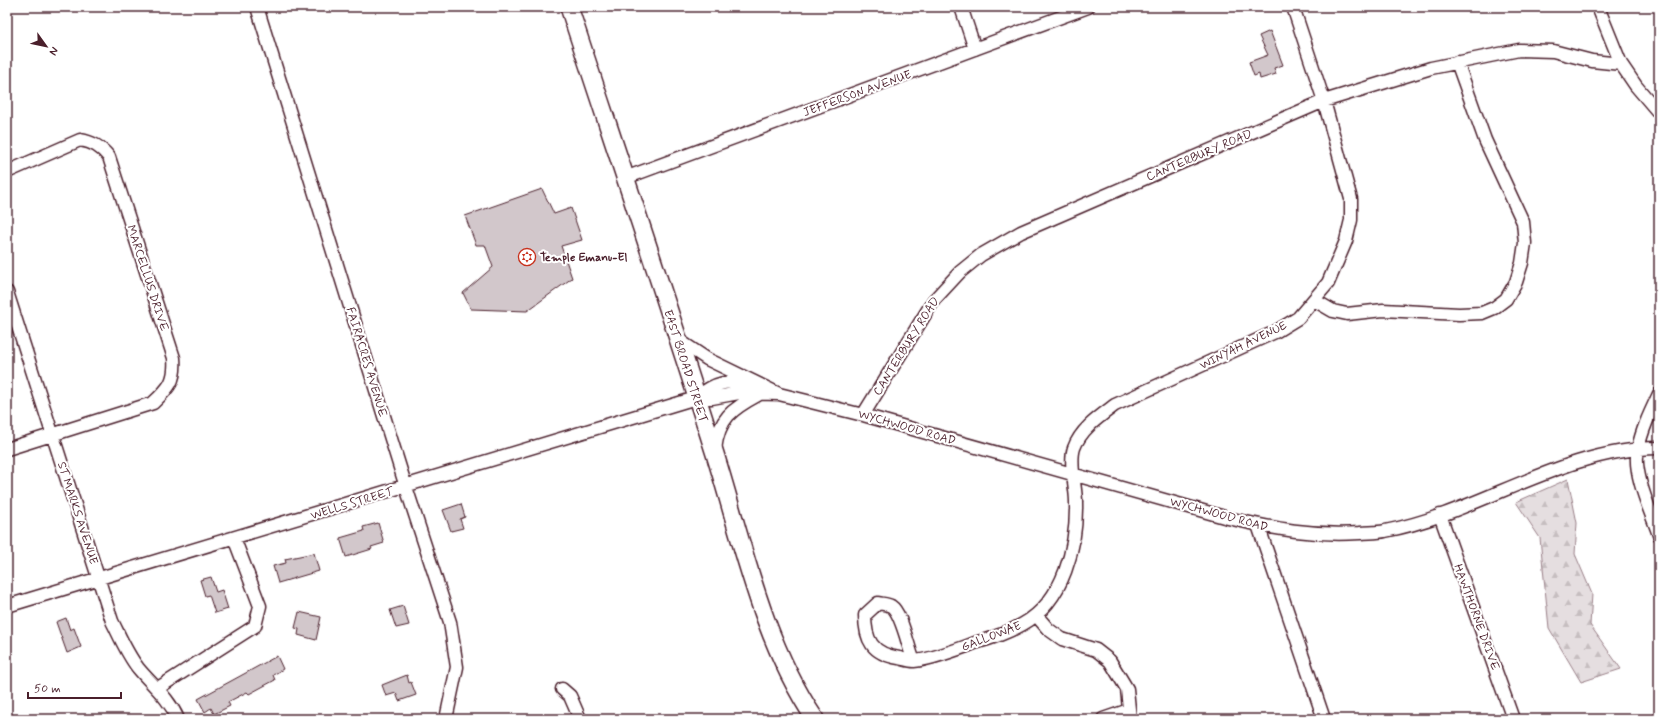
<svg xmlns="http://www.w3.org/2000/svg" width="1666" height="726" font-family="Mynerve,sans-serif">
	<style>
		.forest { fill: url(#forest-firs); stroke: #987e86 }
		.building { fill: #d2c7cb; stroke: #4a1f2b }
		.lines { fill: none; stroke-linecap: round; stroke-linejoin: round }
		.street-casing { stroke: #4a1f2b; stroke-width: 15 }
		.secondary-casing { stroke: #4a1f2b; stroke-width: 20 }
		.street { stroke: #fff; stroke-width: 12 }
		.secondary { stroke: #fff; stroke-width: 17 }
		.labels { text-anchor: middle; stroke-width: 4; stroke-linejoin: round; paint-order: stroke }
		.street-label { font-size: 12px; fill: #4a1f2b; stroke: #fff }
		.poi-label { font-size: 12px; font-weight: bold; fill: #4a1f2b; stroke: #fff; text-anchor: start }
	</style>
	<defs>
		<pattern id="forest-firs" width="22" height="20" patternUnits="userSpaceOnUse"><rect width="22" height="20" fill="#e5dee0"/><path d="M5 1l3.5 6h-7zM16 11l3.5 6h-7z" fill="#c6bec0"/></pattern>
	</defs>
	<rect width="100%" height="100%" fill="#fff"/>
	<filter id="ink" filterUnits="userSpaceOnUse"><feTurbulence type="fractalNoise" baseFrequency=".025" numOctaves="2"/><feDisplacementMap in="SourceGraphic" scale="8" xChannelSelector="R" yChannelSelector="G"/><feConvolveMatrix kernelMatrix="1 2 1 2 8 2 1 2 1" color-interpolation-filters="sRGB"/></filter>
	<g filter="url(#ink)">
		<path class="forest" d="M1568 479 1577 523 1575 554 1592 594 1590 625 1621 669 1581 682 1549 628 1540 538 1516 502Z"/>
		<path class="building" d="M1270 31 1283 65 1274 68 1276 74 1260 79 1259 74 1254 76 1249 62 1268 55 1259 36Z
			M542 189 554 214 571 208 582 240 561 246 572 278 527 311 471 309 463 293 493 267 485 245H476L465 216Z
			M461 504 465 517 460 519 463 528 451 531 443 510Z
			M378 523 384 543 371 547 372 549 346 557 340 538 364 531 363 527Z
			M314 553 319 571 278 583 273 566 286 563 285 559Z
			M211 577 216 592 222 590 228 609 215 613 209 595 205 596 200 580Z
			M403 606 409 625 396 628 390 610Z
			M299 612 321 617 316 640 298 635 299 629 295 628Z
			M66 618 70 630 74 628 81 647 67 653 56 622Z
			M277 656 283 669 273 675 275 680 249 694 247 692 228 702 230 706 214 714 211 708 205 712 198 699Z
			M407 675 409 683 411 682 416 695 399 701 396 693 386 696 382 685Z"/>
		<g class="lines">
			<g class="street-casing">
				<path id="street" d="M257 7 406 487 450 622 457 667 446 719
					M961 7 975 49
					M1598 7 1621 64 1636 86 1659 113
					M7 172 80 140C93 142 101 147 109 157L174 358C176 381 169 388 153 403L7 449
					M625 178 1088 7
					M7 292 112 621C120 637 127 654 138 668 152 685 169 698 178 719
					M1314 300 1333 311 1347 314 1383 310 1459 314 1482 313 1494 308 1506 299 1516 282 1522 263 1525 243 1523 222 1485 140 1457 62
					M677 339 707 359 779 394 863 415 1228 518C1275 529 1313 536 1360 533 1368 532 1377 533 1385 531 1479 513 1561 449 1659 448
					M1659 394C1651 411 1642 429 1638 449 1632 472 1651 512 1659 535
					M696 398C716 381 727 381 752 383
					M863 415 934 300 960 272 981 255 1021 232 1324 101 1431 68 1519 50 1553 51 1592 61 1621 64
					M715 449C719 418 732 409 758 395
					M1440 515 1513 719
					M1258 525 1324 719
					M7 606 696 398H712L739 393 779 394
					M1036 615 1048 629 1062 639 1096 650 1110 661 1127 689 1130 719
					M914 661C908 648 902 613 891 606 887 604 882 604 878 603L865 615C865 640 872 654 899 658 904 659 909 661 914 661 931 660 961 648 978 642 993 638 1009 632 1023 624 1064 601 1077 546 1076 502 1076 487 1069 463 1074 448 1081 429 1099 417 1115 405L1275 332 1298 318 1328 283 1346 241 1351 220V199L1324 101 1293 7
					M158 688 255 626 260 606 234 538
					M562 689 570 696 580 719
					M1103 719 1129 710"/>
			</g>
			<g class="secondary-casing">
				<path id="secondary" d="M569 7C618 156 668 305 715 454 743 544 762 640 815 719"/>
			</g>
			<use href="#street" class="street"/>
			<use href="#secondary" class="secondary"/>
		</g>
	</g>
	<defs>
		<g id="synagogue-ring" transform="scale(0.9)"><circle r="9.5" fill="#fff" stroke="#c8321e" stroke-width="1.5"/><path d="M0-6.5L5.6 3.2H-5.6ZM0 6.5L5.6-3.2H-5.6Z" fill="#c8321e"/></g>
	</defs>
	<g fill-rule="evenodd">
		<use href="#synagogue-ring" x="527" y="257"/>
	</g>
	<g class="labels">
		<g class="street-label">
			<text transform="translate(857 93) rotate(-20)" y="4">JEFFERSON AVENUE</text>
			<text transform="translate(1199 155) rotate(-23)" y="4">CANTERBURY ROAD</text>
			<text transform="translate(148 278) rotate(72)" y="4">MARCELLUS DRIVE</text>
			<text transform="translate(1243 345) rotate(-26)" y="4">WINYAH AVENUE</text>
			<text transform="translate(906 346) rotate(-58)" y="4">CANTERBURY ROAD</text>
			<text transform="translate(367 362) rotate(73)" y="4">FAIRACRES AVENUE</text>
			<text transform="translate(686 366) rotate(72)" y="4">EAST BROAD STREET</text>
			<text transform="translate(907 427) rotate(16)" y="4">WYCHWOOD ROAD</text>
			<text transform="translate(352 503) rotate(-17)" y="4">WELLS STREET</text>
			<text transform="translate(78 513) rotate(72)" y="4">ST MARKS AVENUE</text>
			<text transform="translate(1219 514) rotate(15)" y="4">WYCHWOOD ROAD</text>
			<text transform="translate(1477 617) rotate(70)" y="4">HAWTHORNE DRIVE</text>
			<text transform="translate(991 636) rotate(-21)" y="4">GALLOWAE</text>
		</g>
		<g class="poi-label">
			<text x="540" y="261">Temple Emanu-El</text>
		</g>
	</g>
	<rect width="1666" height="726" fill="none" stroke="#fff" stroke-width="24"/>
	<rect x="12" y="12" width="1642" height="702" fill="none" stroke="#4a1f2b" stroke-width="1.5" filter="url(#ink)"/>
	<g transform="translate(46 46) rotate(123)" stroke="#ffffff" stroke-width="3" paint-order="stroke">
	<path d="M0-3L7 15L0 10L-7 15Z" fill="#4a1f2b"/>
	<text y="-6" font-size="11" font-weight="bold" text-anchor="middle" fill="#4a1f2b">N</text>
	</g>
	<path d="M28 692v6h93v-6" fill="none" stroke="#4a1f2b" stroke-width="2"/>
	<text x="34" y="692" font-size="12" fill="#4a1f2b" stroke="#ffffff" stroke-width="3" paint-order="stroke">50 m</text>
</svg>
